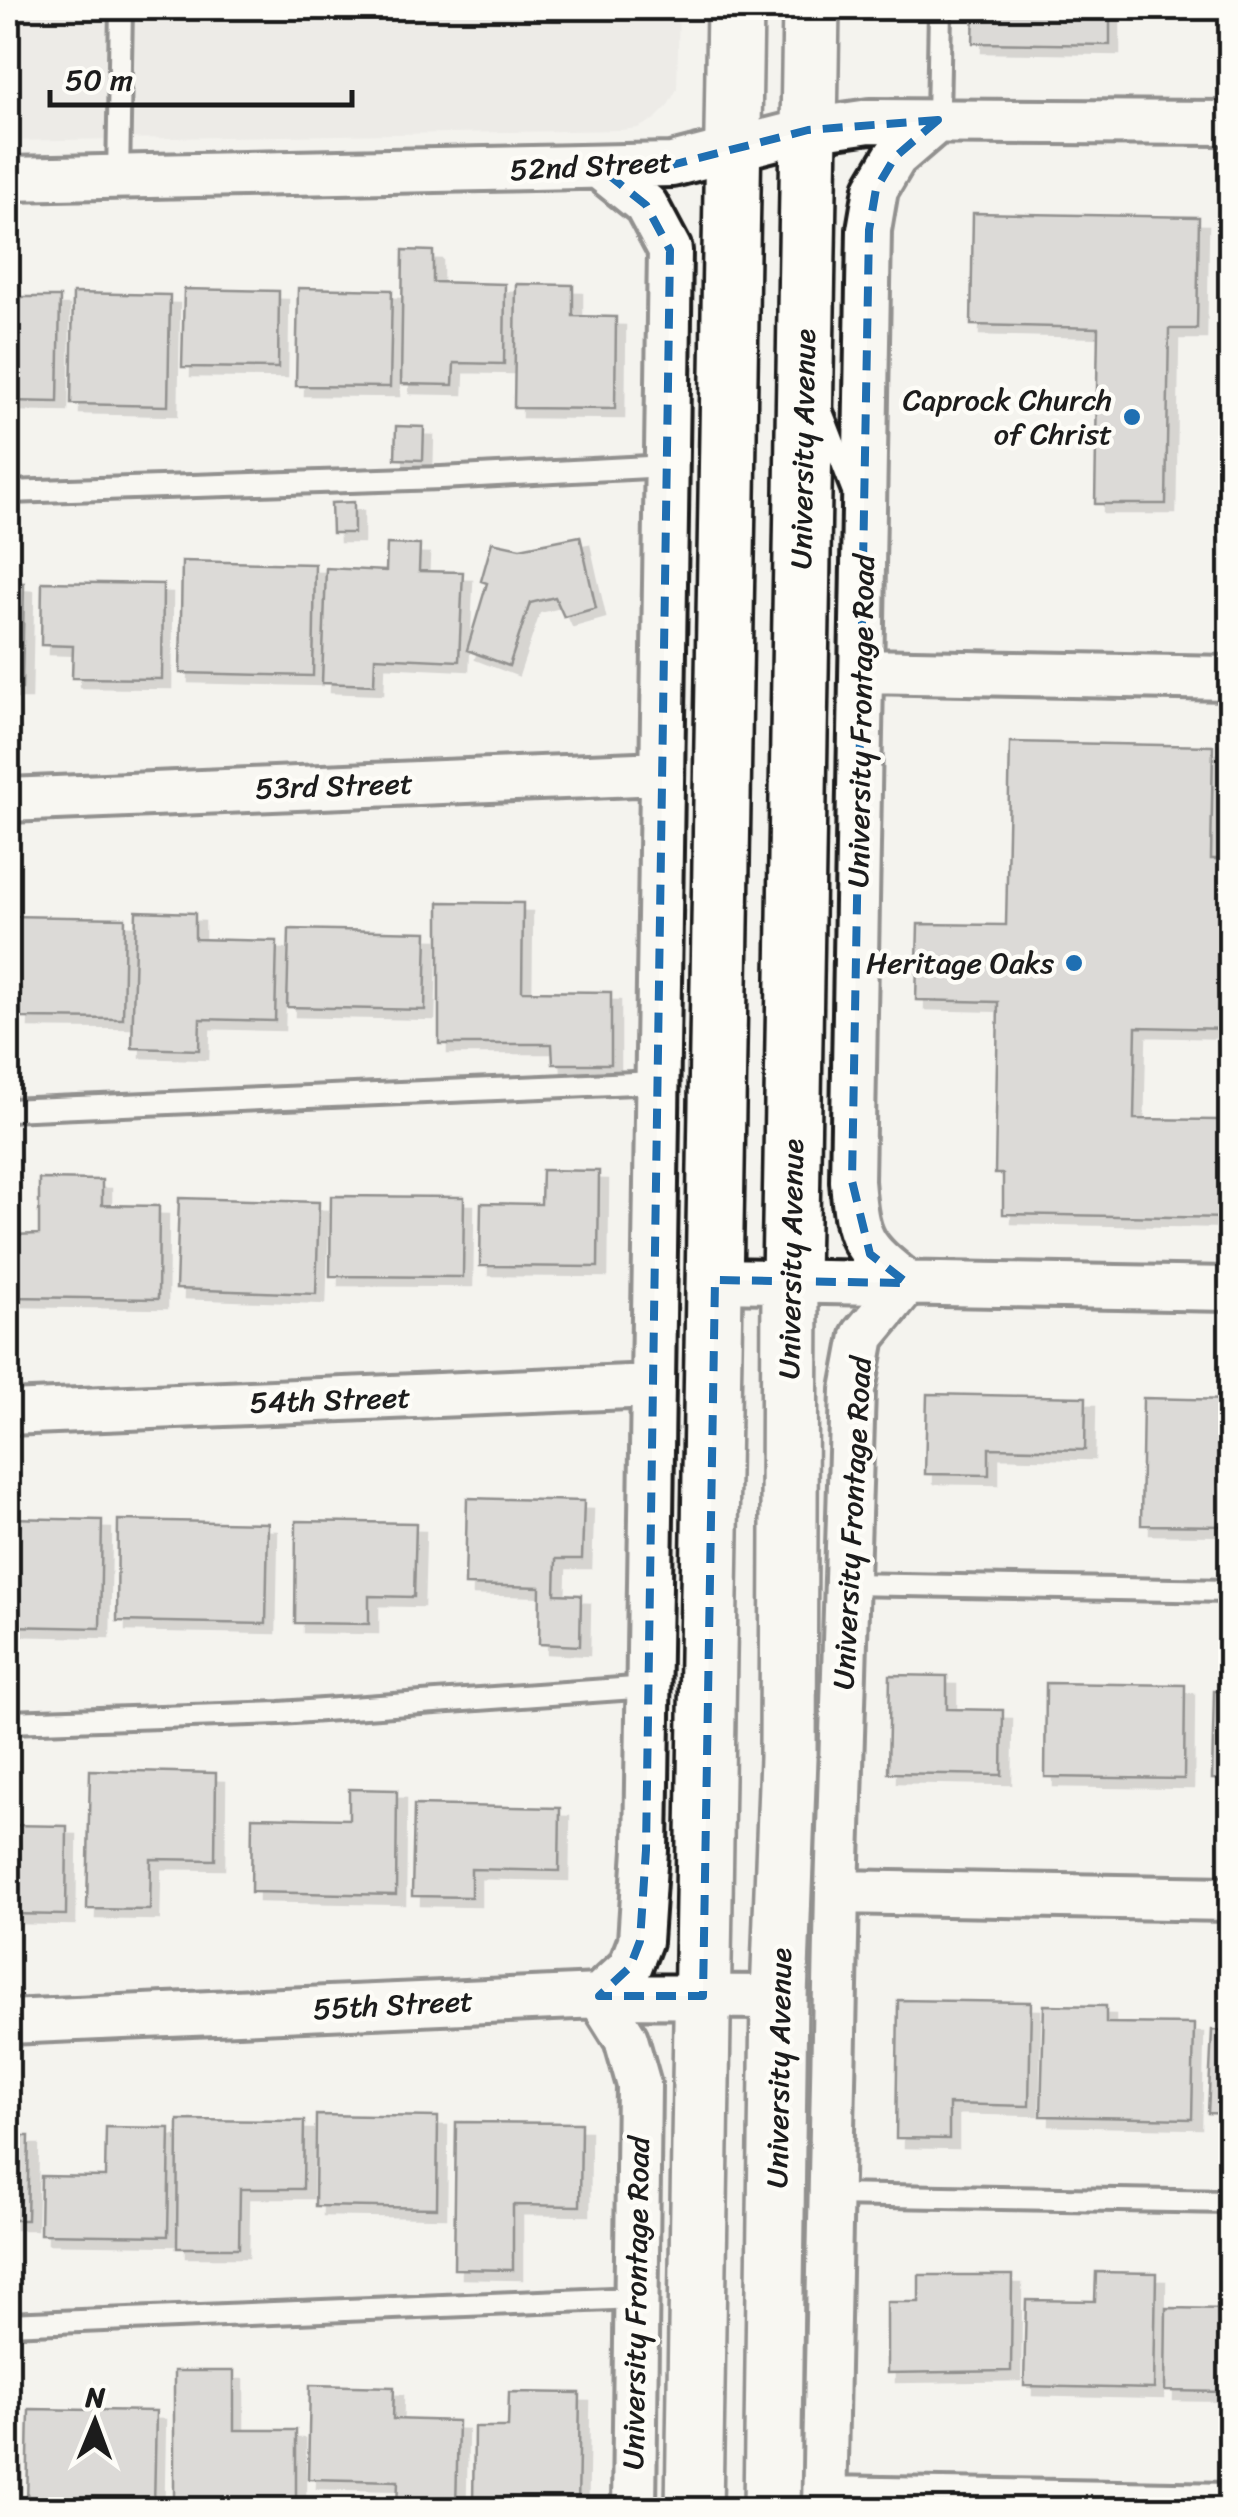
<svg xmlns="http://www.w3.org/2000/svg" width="1238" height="2517" font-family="Sriracha,sans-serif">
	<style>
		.built { fill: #e4e3de }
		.building { fill: #bebdba; stroke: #1c1c1c; stroke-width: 2.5; filter: url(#shadow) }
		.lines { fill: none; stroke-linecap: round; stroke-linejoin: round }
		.service-casing { stroke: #1c1c1c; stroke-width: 28 }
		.minor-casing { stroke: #1c1c1c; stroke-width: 50 }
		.secondary-casing { stroke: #1c1c1c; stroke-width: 62 }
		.service { stroke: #fdfcf7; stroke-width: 20 }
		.minor { stroke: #fdfcf7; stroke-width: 42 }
		.secondary { stroke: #fdfcf7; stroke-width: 55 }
		.marked { fill: none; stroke: #1f6fb2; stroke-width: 8; stroke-dasharray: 20 12; stroke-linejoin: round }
		.poi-dot { fill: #1f6fb2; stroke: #fdfcf7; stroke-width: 4 }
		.labels { text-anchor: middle; stroke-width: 9; stroke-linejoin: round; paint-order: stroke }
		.street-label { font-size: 30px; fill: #1c1c1c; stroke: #fdfcf7 }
		.poi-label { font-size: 30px; fill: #1c1c1c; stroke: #fdfcf7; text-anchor: end }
	</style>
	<defs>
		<filter id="shadow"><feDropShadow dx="9" dy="9" stdDeviation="0" flood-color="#0004"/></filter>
	</defs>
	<rect width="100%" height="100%" fill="#f4f3ee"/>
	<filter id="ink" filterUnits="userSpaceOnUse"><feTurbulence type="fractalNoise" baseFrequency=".01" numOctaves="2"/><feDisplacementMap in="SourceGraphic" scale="20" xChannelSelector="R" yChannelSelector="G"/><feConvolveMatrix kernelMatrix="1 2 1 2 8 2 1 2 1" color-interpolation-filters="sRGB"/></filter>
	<g filter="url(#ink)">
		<path class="built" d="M8 8H679L677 89 667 107 655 119 638 128 621 130 8 141Z"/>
		<path class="building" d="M974 8H1110V45L973 43Z
			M973 213 1199 217 1197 329H1169L1166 504H1095L1098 328 971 325Z
			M403 250 433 251V282L505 284 504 364 454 363 453 385 401 384Z
			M516 284 573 285V316L616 317 615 409 514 408Z
			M298 288 392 290 390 387 296 386Z
			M184 289 279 291 278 368 182 367Z
			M73 293 170 295 168 406 71 404Z
			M8 297H60L58 402 8 401Z
			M396 426 424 427 423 460 395 459Z
			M354 502V533H332L331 503Z
			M580 536 596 608 564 617 555 597 530 603 509 666 467 650 487 583 481 581 492 542 520 548Z
			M387 544 420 545 419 571 463 572 459 661 375 657 374 685 322 683 326 568 386 571Z
			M182 561 315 564 313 676 180 673Z
			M8 582 24 583 22 689H8Z
			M42 582 163 584 162 679 72 678 73 646 41 645Z
			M1010 742 1213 746 1211 859H1230V1029L1136 1027 1134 1119 1219 1120 1220 1065H1230V1218L1003 1214V1174H995L998 1002 916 1000 918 924 1006 925Z
			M439 902 523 903 522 991 611 992V1064H553L552 1044H439Z
			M136 911 195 913V939L277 941 275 1021 200 1019 199 1050 132 1048Z
			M8 916 125 918 123 1019 20 1018 21 991H8Z
			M289 929 427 932 425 1010 287 1007Z
			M542 1170 599 1171 598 1267 480 1266 481 1203 541 1204Z
			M39 1179 102 1180V1205L159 1206 158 1299 11 1297 12 1235 39 1234Z
			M331 1196 464 1197 463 1277 330 1276Z
			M179 1198 319 1202 316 1294 176 1289Z
			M927 1394 1086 1397 1085 1450 989 1448V1475L925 1474Z
			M1143 1398 1230 1400V1526L1141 1525Z
			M467 1498 584 1501 582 1559H556L555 1594 581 1595 580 1646 539 1644 540 1587 465 1585Z
			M8 1518 102 1520 100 1628 8 1626Z
			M118 1520 268 1523 266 1624 117 1621Z
			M296 1521 416 1523 414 1597 369 1596V1624L295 1623Z
			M890 1675 947 1676V1709L1003 1710 1002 1775 888 1773Z
			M1046 1683 1185 1685 1184 1779 1045 1777Z
			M1214 1691H1230V1780L1212 1779Z
			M90 1770 216 1773 215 1860 151 1859 150 1910 87 1909Z
			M349 1789 397 1790 396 1895 251 1892 252 1817 349 1819Z
			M414 1805 560 1808 559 1871 471 1869V1897L412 1896Z
			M8 1825 67 1826 66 1915 8 1914Z
			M898 2000 1031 2002 1029 2106 949 2104V2139L896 2138Z
			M1044 2005 1106 2006V2023L1194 2024 1192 2119 1041 2116Z
			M1212 2030 1230 2031V2114L1208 2113Z
			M316 2115 438 2117 437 2208 315 2206Z
			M178 2120 304 2121 303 2189H240L239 2248H177Z
			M456 2122 581 2123 580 2206 513 2205V2270L454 2269Z
			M106 2127 170 2128 168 2236 40 2234 41 2176 105 2177Z
			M8 2136H29L27 2220H8Z
			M1096 2272 1156 2273 1154 2389 1024 2386 1026 2300 1095 2301Z
			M919 2275H1012L1011 2371 887 2373V2302H919Z
			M1166 2308 1230 2309V2392L1165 2391Z
			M174 2371H234V2430H296V2510H174Z
			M310 2385 394 2387 393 2419 458 2421 456 2510 397 2509 398 2481 308 2479Z
			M509 2392 580 2393 578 2508 473 2506 474 2427H508Z
			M29 2409 156 2411 154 2508 27 2506Z
			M8 2453 13 2454 12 2510H8Z"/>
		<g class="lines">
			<g class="service-casing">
				<path id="service" d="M938 120 940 8
					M118 177 121 8
					M823 414 852 489
					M8 492 441 478 667 466
					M8 1110 657 1082
					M847 1584 1230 1591
					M8 1722 280 1713 649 1687
					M831 2195 1230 2202
					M8 2324 636 2298"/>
			</g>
			<g class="minor-casing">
				<path id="minor" d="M600 168 646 205 670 250 646 1850 640 1941 630 1967 599 1996 626 2039 639 2085 634 2510
					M8 179 672 165 808 130 870 121 1230 123
					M863 671 1230 678
					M8 800 661 773
					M715 1280 1230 1289
					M8 1413 653 1386
					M837 1892 1230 1899
					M8 2022 599 1996 779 1997
					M824 2498 1230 2505
					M824 2510 837 1892 853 1390 863 1336 907 1283C861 1247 857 1241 852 1181L869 230 876 189 895 157 938 120"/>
			</g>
			<g class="secondary-casing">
				<path id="secondary" d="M694 2510 735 8
					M772 2510 779 1997 788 1758 790 1282 811 8"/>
			</g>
			<use href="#service" class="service"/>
			<use href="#minor" class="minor"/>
			<use href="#secondary" class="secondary"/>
		</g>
	</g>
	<path d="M0 0H1238V2517H0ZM938 120 895 157 876 189 869 230 852 1181 870 1254 907 1283 715 1280 703 1996H599L630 1967 640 1941 646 1850 670 250 646 205 600 168 672 165 808 130Z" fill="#f4f3ee" fill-opacity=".55" fill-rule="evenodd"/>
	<path class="marked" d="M938 120 895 157 876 189 869 230 852 1181 870 1254 907 1283 715 1280 703 1996H599L630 1967 640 1941 646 1850 670 250 646 205 600 168 672 165 808 130Z"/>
	<g class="poi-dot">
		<circle cx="1132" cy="417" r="10"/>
		<circle cx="1074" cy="963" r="10"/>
	</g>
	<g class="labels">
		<g class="street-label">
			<text transform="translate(591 166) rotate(-3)" y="10">52nd Street</text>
			<text transform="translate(803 449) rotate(-89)" y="10">University Avenue</text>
			<text transform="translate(861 721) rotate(-89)" y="10">University Frontage Road</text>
			<text transform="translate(334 786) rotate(-2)" y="10">53rd Street</text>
			<text transform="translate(791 1259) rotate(-89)" y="10">University Avenue</text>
			<text transform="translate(330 1400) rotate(-2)" y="10">54th Street</text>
			<text transform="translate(852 1523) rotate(-87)" y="10">University Frontage Road</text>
			<text transform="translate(393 2005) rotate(-3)" y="10">55th Street</text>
			<text transform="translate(779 2068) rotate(-89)" y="10">University Avenue</text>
			<text transform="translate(636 2303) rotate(-89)" y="10">University Frontage Road</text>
		</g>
		<g class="poi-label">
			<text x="1112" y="410">Caprock Church<tspan x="1112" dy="34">of Christ</tspan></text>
			<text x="1054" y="973">Heritage Oaks</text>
		</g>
	</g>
	<rect width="1238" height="2517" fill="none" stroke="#fdfcf7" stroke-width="40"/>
	<rect x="20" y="20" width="1198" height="2477" fill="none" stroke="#1c1c1c" stroke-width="4" filter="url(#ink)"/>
	<g transform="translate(95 2422) rotate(1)" stroke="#fdfcf7" stroke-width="8" paint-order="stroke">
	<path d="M0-8L18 38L0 25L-18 38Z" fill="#1c1c1c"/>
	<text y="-15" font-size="28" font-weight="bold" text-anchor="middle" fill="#1c1c1c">N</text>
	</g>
	<path d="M50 90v15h302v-15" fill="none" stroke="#1c1c1c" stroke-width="5"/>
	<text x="65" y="90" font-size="30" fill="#1c1c1c" stroke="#fdfcf7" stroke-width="8" paint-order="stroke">50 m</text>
</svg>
